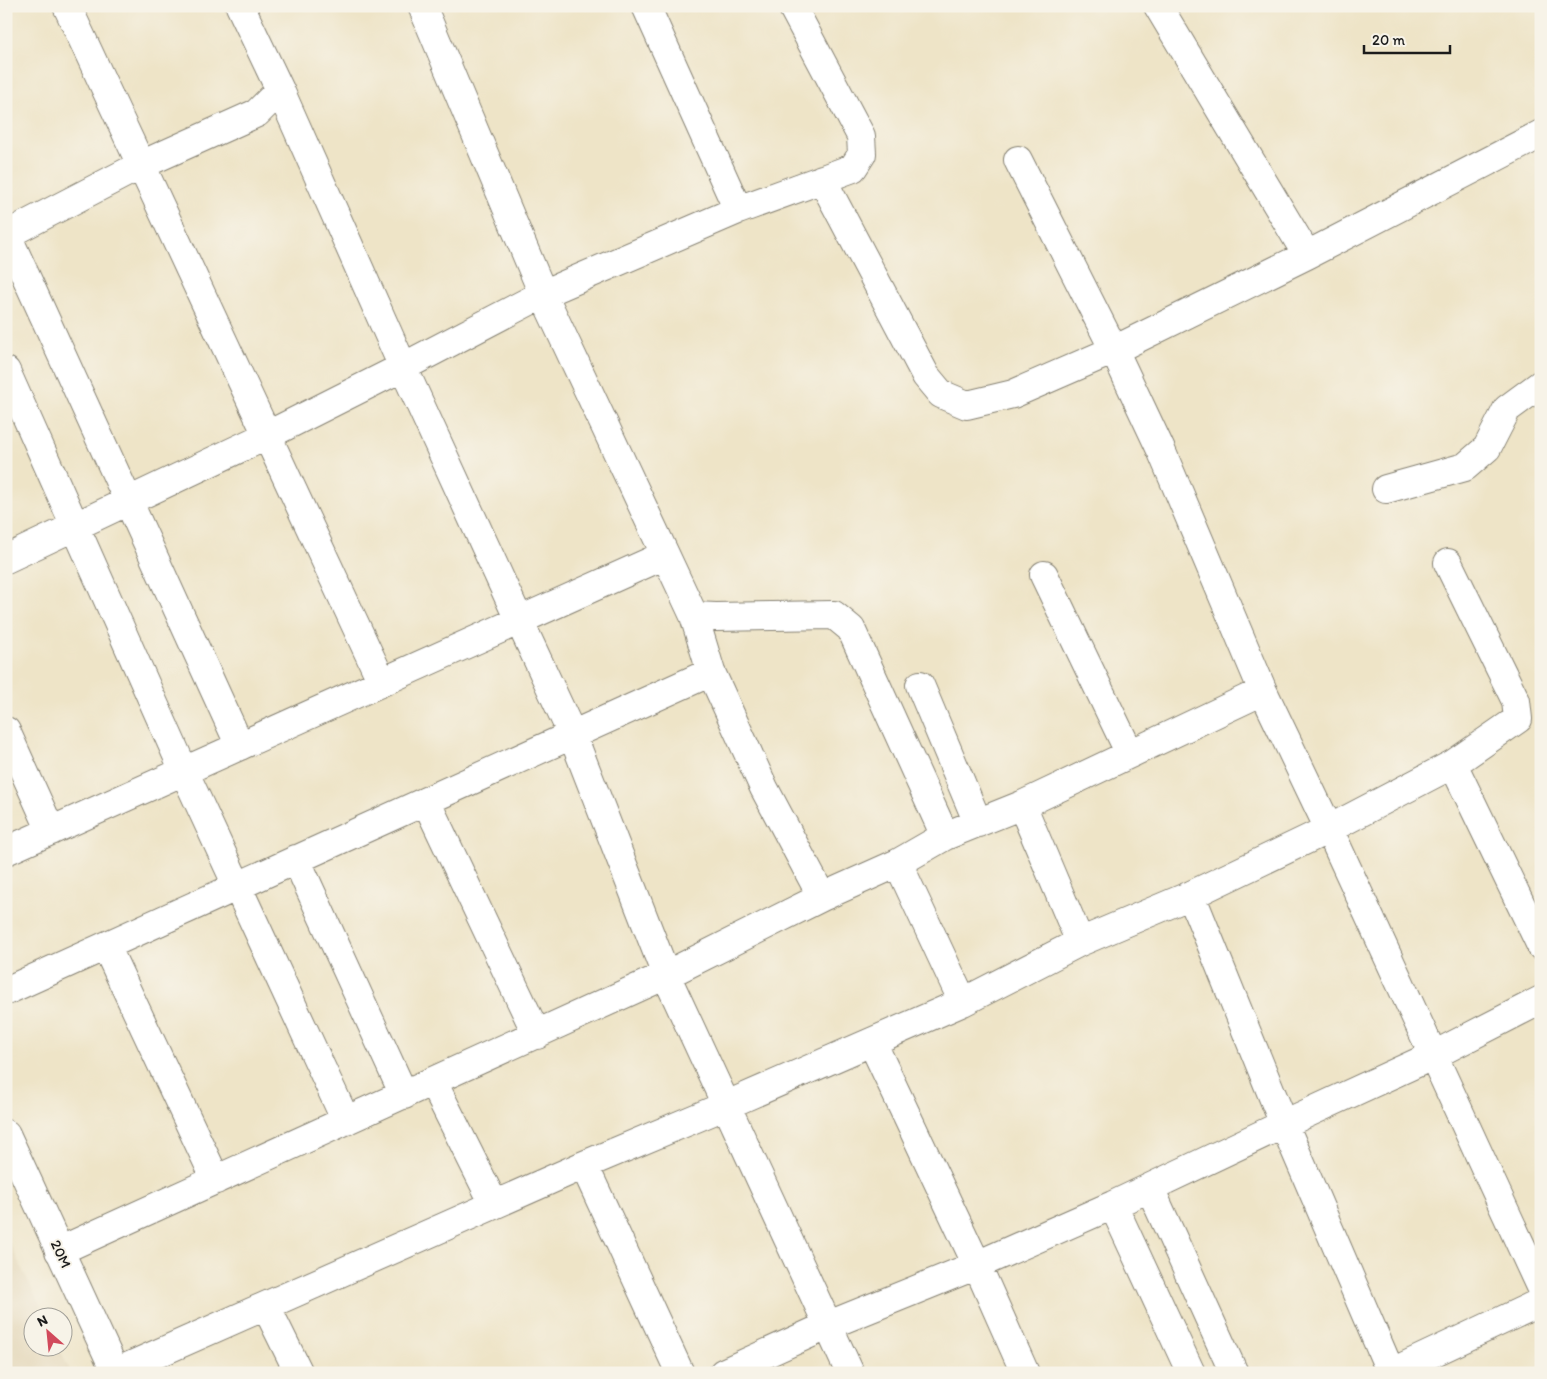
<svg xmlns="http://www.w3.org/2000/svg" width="1547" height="1379" font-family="Itim,sans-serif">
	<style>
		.built { fill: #e3d6b7 }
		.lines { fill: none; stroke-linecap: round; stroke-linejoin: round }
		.minor-casing { stroke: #858072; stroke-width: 30 }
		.major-casing { stroke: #858072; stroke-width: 30 }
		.minor { stroke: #fff; stroke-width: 28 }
		.major { stroke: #fff; stroke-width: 28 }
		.labels { text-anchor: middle; stroke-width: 4; stroke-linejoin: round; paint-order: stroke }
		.street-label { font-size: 15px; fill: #1c1c1c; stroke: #f7f3e8 }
	</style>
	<rect width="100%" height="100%" fill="#f7f3e8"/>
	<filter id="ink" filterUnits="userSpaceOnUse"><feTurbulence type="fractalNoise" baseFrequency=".02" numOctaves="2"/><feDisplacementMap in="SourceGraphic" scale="10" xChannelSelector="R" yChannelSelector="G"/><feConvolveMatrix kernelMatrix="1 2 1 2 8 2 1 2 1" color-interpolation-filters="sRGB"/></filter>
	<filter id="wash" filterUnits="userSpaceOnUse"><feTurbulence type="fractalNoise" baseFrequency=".0096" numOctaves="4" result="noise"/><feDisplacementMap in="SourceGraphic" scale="20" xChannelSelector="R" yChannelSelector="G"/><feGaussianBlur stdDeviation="1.12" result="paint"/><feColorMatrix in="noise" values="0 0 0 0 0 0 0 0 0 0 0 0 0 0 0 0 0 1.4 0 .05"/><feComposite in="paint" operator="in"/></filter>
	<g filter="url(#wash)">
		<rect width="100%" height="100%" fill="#eee4c7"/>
		<path class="built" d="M6 1236 45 1316H32V1346L59 1347 71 1373H6Z"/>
	</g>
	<g filter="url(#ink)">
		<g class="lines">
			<g class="minor-casing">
				<path id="minor" d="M67 6 382 682
					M240 6 280 90 403 367 519 620 572 734 666 975 850 1373
					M422 6 543 294 694 616 711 672 764 788 822 897
					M646 6 738 210
					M1158 6 1307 255
					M1018 160 1114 350 1161 450 1263 691 1329 829 1541 1289
					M822 179 926 376 941 394 967 405 1013 394 1114 350 1307 255 1541 134
					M6 235 141 165 257 113 280 90
					M7 235 240 746
					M6 371 184 771 346 1121
					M1386 489 1465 467 1487 448 1507 409 1541 384
					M6 559 268 435 403 367 543 294 738 210 853 168 862 154 861 136 792 6
					M1448 563 1516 701 1518 719 1453 764
					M1044 575 1130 754
					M694 616 716 617 834 615 851 629 945 836
					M920 685 978 823
					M6 731 51 831
					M426 801 537 1035
					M1022 805 1080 942
					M6 851 665 555
					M296 859 404 1095
					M898 863 963 1002
					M1191 895 1284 1124 1391 1373
					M106 946 216 1180
					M6 991 711 672
					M872 1042 977 1265 1025 1373
					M433 1082 494 1204
					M584 1165 680 1373
					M1150 1188 1234 1373
					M1113 1205 1191 1373
					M59 1251 666 975 822 897 898 863 945 836 1022 805 1263 691
					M266 1306 299 1373
					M116 1372 584 1165 727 1105 963 1002 1080 942 1191 895 1329 829 1453 764 1541 946
					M723 1373 829 1325 977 1265 1113 1205 1284 1124 1434 1055 1541 1000
					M1390 1373 1541 1302"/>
			</g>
			<g class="major-casing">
				<path id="major" d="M6 1134 116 1373"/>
			</g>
			<use href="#minor" class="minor"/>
			<use href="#major" class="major"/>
		</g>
	</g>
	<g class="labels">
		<g class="street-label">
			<text transform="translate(61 1254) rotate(65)" y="5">20M</text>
		</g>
	</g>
	<rect width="1547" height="1379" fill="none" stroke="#f7f3e8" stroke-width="25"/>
	<g transform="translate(48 1332) rotate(333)"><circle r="24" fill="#f7f3e8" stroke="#9f9d96"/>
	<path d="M0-4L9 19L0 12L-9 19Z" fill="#d1495b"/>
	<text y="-8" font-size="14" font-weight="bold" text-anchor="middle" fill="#1c1c1c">N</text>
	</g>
	<path d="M1364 45v8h86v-8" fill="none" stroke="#1c1c1c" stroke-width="2.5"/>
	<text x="1372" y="45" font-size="15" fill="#1c1c1c" stroke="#f7f3e8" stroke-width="4" paint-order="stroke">20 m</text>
</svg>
